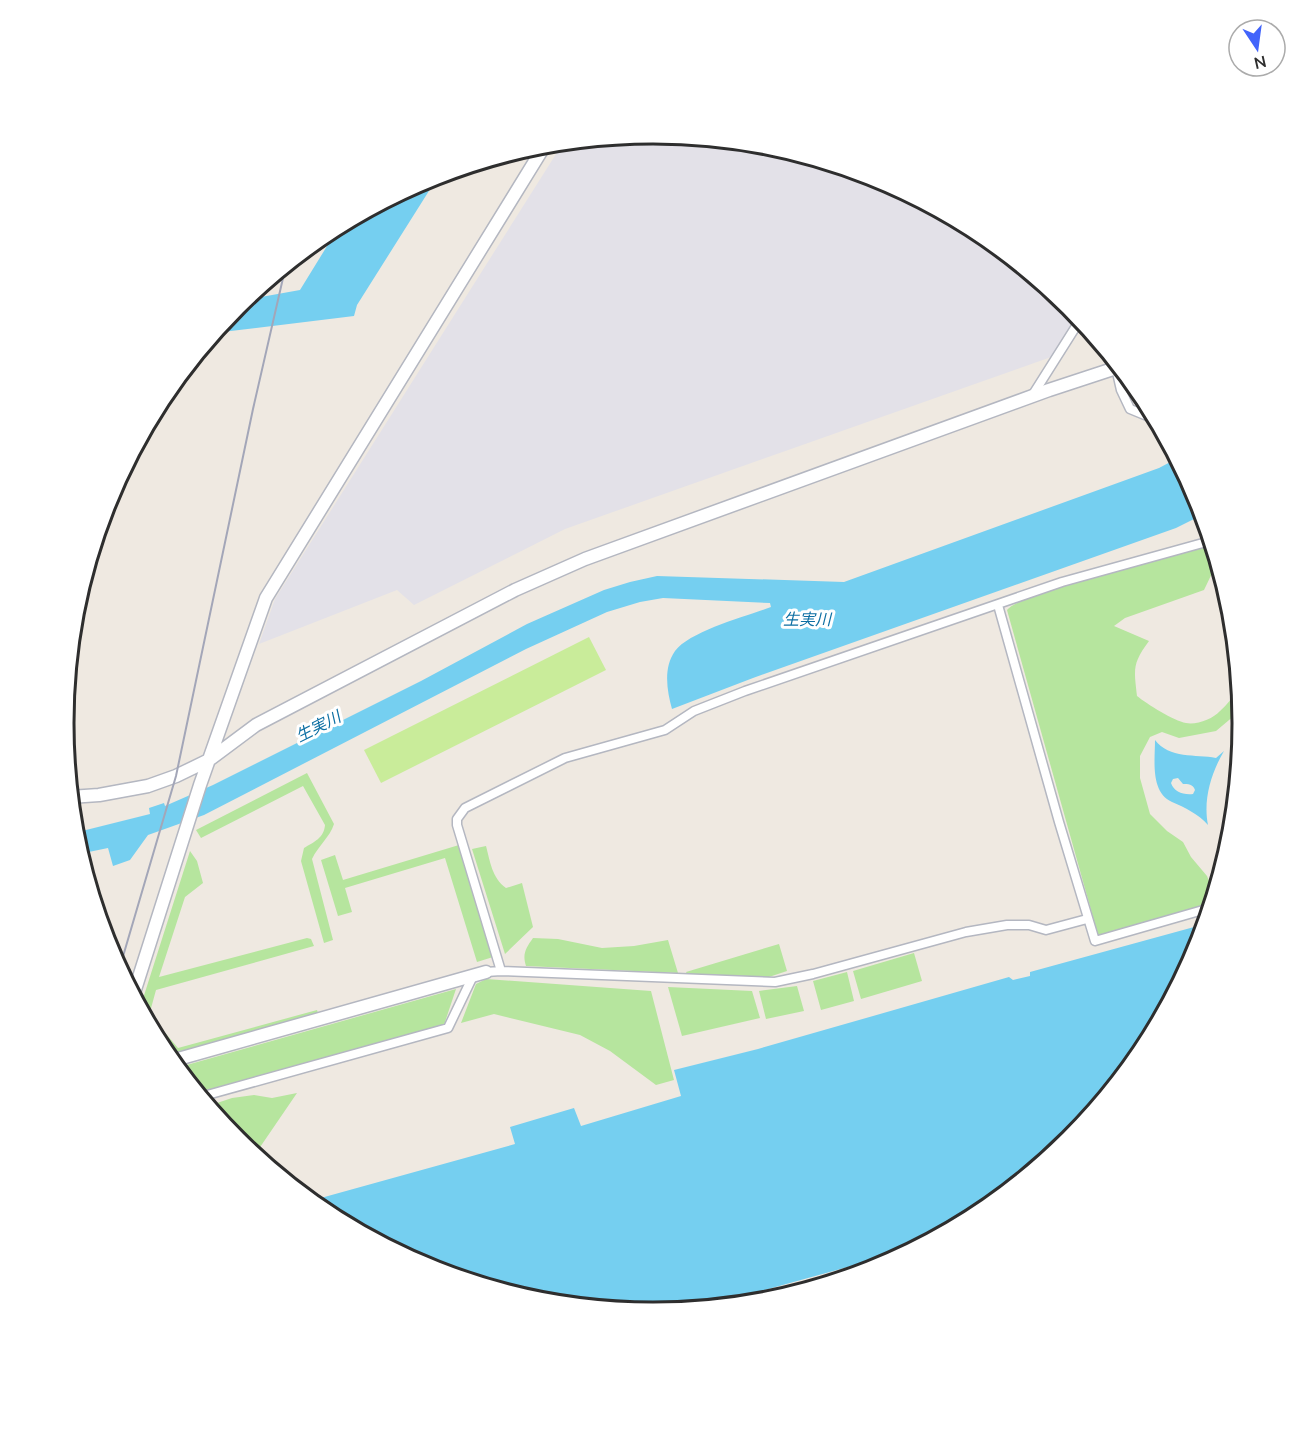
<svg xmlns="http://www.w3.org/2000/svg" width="1305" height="1447" font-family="'Nunito Sans','Noto Sans JP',sans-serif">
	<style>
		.industrial { fill: #e3e1e8 }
		.green { fill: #b6e59e }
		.pitch { fill: #c9ec9a }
		.water { fill: #75cff0; fill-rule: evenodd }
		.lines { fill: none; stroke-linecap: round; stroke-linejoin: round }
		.street-casing { stroke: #b4b7c1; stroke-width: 11 }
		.secondary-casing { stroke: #b4b7c1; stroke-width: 15 }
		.street { stroke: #fff; stroke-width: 8 }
		.secondary { stroke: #fff; stroke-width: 12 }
		.rail { stroke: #a3a6b8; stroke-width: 2 }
		.labels { text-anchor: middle; stroke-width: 6; stroke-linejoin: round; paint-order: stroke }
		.water-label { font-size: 16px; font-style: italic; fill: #0d6fa3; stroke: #fff }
		.rim { fill: none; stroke: #2e2e2e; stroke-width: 3 }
	</style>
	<rect width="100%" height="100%" fill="#efe9e1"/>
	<path class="industrial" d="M653 134 768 145 878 179 980 234 1070 307 1077 315 1051 357 565 529 414 605 397 590 259 644 275 599 563 143Z
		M889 1262 878 1268 767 1302 741 1304Z"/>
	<path class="green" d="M1212 545 1217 563 1204 590 1125 618 1114 626 1149 641C1132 664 1134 669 1137 696 1147 704 1174 721 1186 723 1197 725 1213 719 1220 711 1227 705 1232 697 1239 690L1241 710 1216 731 1179 738 1162 732 1150 737 1140 756V778L1150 814 1167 831 1183 842 1191 857 1207 876 1214 893 1211 903 1098 935 1007 610C1023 591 1178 554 1212 545Z
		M307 773 334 824C330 837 318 846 312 859L333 940 324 943 301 861 304 848C314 842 324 838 325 825L303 786 201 838 196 830Z
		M459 845 493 957 477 962 445 858 345 888 352 912 338 916 321 860 335 855 343 880Z
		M486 846C490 861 492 878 506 888L522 883 533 927 505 954 472 849Z
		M190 851 197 861 203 883 185 897 159 977 307 938 311 939 314 946 156 990 147 1023 140 1008Z
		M533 938 558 939 602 948 634 946 668 940 678 973 526 966C522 954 526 948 533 938Z
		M779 944 787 971 766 978H689L686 972Z
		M914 953 922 981 861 999 853 971Z
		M847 972 854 1001 821 1010 813 981Z
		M486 979 651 991 674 1080 656 1085 610 1051 580 1035 494 1014 461 1023 476 984Z
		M797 986 804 1011 766 1019 759 991Z
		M668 987 752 991 760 1018 682 1036Z
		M456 989 444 1025 197 1093 176 1068Z
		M317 1010 319 1016 168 1058 150 1028H161L178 1048Z
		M297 1093 254 1156 235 1140 208 1106 232 1098 254 1095 272 1098Z"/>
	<path class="pitch" d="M589 637 606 670 381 783 364 750Z"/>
	<path class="water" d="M439 175 357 305 354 316 214 333 236 306 244 300 300 290 340 225 427 179Z
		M1176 459 1197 498 1202 515 1176 528 753 678 672 709C667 691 663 668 675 651 690 631 747 616 771 607L770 603 663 598 640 602 607 612 526 649 204 815 148 835 130 860 113 866 108 848 79 854 74 833 150 814 149 808 164 803 165 806 213 785 421 681 527 624 604 590 630 582 657 576 844 582 1159 468Z
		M1155 740C1169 759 1196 754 1216 758L1224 751C1211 773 1203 800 1208 825 1198 814 1186 808 1172 802 1150 792 1155 760 1155 740ZM1178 778 1183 784C1188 784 1193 784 1195 790L1193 794C1183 795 1174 792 1171 783L1173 779Z
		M1205 924 1197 949 1142 1051 1069 1141 980 1214 906 1253 895 1256 891 1255 700 1308 652 1313 537 1302 427 1268 325 1213 310 1201 515 1144 510 1127 574 1108 581 1126 681 1096 674 1070 758 1049 1009 977 1013 980 1030 976V972Z"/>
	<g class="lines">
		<g class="street-casing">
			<path id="street" d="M1116 368 1121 390 1130 409 1147 416 1153 415
				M1032 396 1080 320
				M998 605 1059 822 1095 941 1210 908
				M501 971 457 825V819L465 808 565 758 665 730 694 711 745 691 1062 582 1210 541
				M486 972 501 971 775 982 813 974 966 932 1007 925H1029L1046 930 1087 919
				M200 1097 448 1028 473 976"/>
		</g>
		<g class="secondary-casing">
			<path id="secondary" d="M70 797 99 795 148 786 176 776 209 760 256 725 515 590 585 559 1049 390 1119 367
				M133 996 200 785 266 598 545 145
				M171 1061 486 972"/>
		</g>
		<use href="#street" class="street"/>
		<use href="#secondary" class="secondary"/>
		<path class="rail" d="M119 970 176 776 253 409 286 265"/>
	</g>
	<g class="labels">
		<g class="water-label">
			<text x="807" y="625">生実川</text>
			<text transform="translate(318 726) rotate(-27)" y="6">生実川</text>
		</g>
	</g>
	<path d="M0 0H1305V1447H0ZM74 723a579 579 0 1 1 1158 0a579 579 0 1 1-1158 0Z" fill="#fff" fill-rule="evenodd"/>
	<path class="rim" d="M74 723a579 579 0 1 1 1158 0a579 579 0 1 1-1158 0Z"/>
	<g transform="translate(1257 48) rotate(167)"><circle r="28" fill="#ffffff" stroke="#ababab" stroke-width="1.5"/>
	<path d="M0-4.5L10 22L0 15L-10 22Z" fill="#4264fb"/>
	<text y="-9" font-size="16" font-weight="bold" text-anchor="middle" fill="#2e2e2e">N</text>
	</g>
</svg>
